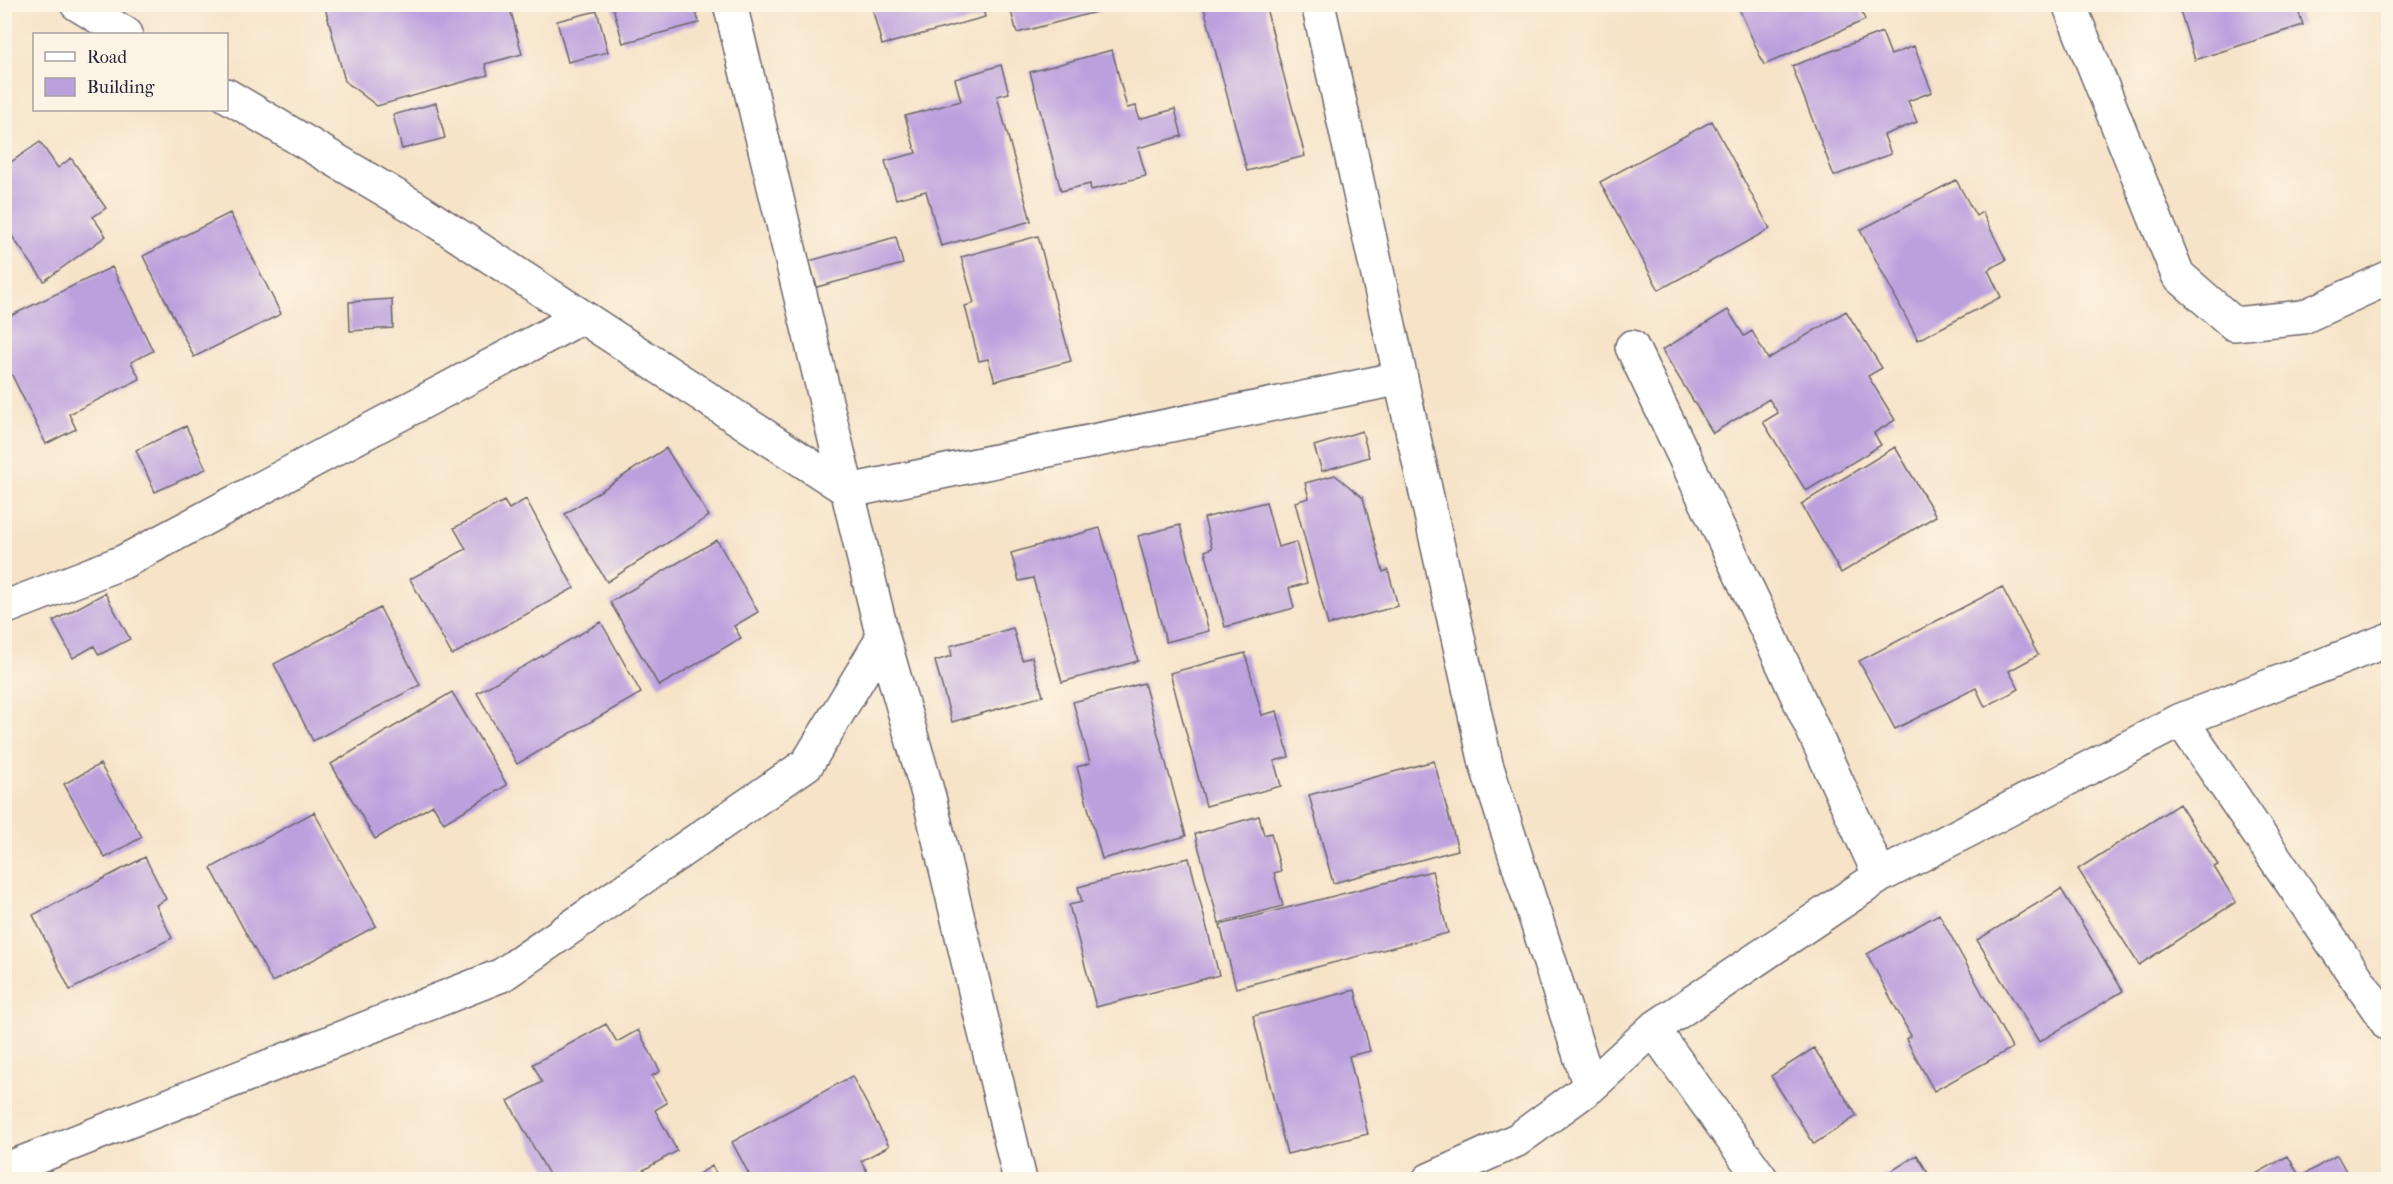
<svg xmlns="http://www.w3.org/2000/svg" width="2393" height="1184" font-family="'IM FELL French Canon',serif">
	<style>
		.building { fill: #bba0de }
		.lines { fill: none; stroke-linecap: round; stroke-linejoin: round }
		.minor-casing { stroke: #6c666c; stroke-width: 36 }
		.minor { stroke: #fff; stroke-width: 33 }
	</style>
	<rect width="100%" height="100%" fill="#fcf5e5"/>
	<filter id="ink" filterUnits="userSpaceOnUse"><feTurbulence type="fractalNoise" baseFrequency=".0167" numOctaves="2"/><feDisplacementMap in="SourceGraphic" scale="12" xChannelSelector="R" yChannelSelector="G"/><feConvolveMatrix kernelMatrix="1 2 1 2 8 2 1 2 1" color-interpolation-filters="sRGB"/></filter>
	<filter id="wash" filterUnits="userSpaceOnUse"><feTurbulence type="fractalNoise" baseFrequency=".008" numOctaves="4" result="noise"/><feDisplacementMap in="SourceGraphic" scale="24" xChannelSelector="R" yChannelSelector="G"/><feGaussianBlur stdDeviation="1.35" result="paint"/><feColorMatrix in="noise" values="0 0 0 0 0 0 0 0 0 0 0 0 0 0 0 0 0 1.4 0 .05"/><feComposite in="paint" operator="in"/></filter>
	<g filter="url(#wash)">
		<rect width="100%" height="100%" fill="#f6e3c8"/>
		<g id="blocks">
			<path class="building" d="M324 4H509L522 54 485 64 488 75 377 106 345 81Z
				M612 4H694L699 23 623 43Z
				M871 4H982L985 17 882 45Z
				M1009 4H1122V5L1017 33Z
				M1203 4H1265L1305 156 1247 171Z
				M1737 4H1859L1865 20 1764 65Z
				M2178 4H2296L2303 25 2195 60Z
				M597 11 608 52 568 62 557 21Z
				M1882 32 1891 55 1914 46 1932 92 1908 101 1917 122 1884 135 1891 154 1834 176 1792 66Z
				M1112 50 1127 108 1136 106 1139 119 1175 109 1182 136 1138 148 1146 176 1091 190 1090 184 1061 191 1030 72Z
				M1001 65 1009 93 997 96 1031 221 941 246 926 191 896 199 885 161 916 153 905 116 961 101 955 79Z
				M436 103 445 138 402 149 393 115Z
				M1712 121 1770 229 1659 290 1600 182Z
				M40 142 58 168 71 158 106 208 93 217 106 236 44 281 4 225V167Z
				M1956 180 1976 216 1982 212 2006 260 1988 270 2001 297 1918 340 1860 230Z
				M230 213 281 314 194 357 143 256Z
				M1038 236 1071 361 995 381 988 359 979 361 965 306 974 303 961 257Z
				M896 237 903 264 817 287 809 261Z
				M112 267 153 351 131 362 140 379 69 414 76 429 46 444 4 359V319Z
				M392 299 393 328 350 331 349 302Z
				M1728 310 1744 336 1752 331 1768 359 1846 311 1882 368 1868 376 1895 420 1874 433 1881 445 1806 491 1763 422 1778 413 1769 399 1713 433 1662 350Z
				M186 426 206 469 155 492 136 450Z
				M1362 431 1369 457 1322 471 1314 446Z
				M1895 447 1936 516 1841 573 1801 504Z
				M666 448 709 516 607 582 565 514Z
				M1335 475 1363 498 1383 572 1388 570 1398 606 1328 625 1295 502 1309 498 1305 483Z
				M526 499 574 588 452 655 410 579 466 549 454 528 504 501 509 509Z
				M1266 502 1278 547 1296 542 1307 583 1289 588 1294 608 1225 627 1205 551 1212 548 1204 518Z
				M1180 525 1209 631 1166 642 1138 536Z
				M1100 528 1138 661 1062 682 1033 578 1019 581 1011 553Z
				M717 540 758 612 734 626 741 638 659 686 610 602Z
				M2002 587 2038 655 2009 671 2019 689 1985 707 1976 688 1895 729 1859 661Z
				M105 593 130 639 99 655 94 646 73 658 53 621Z
				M380 608 420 685 313 741 274 664Z
				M601 622 641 693 517 764 477 693Z
				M1013 628 1022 660 1032 657 1043 696 952 722 935 661 952 656 950 646Z
				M1245 653 1262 715 1277 711 1289 757 1274 761 1281 786 1206 806 1170 673Z
				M1144 683 1186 836 1102 859 1077 767 1090 763 1073 702Z
				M452 692 507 785 444 823 433 805 375 839 331 764Z
				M1434 761 1458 850 1333 883 1309 795Z
				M100 764 142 837 105 858 64 784Z
				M2179 804 2218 865 2214 867 2236 902 2139 965 2078 869Z
				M314 812 376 926 272 982 211 868Z
				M1259 816 1264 835 1271 833 1281 871 1274 873 1283 906 1219 923 1195 834Z
				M145 857 166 899 156 905 172 938 70 990 33 915Z
				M1189 858 1219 975 1096 1007 1069 905 1082 902 1078 887Z
				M1432 871 1448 933 1236 988 1220 925Z
				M2061 889 2123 991 2039 1042 1977 940Z
				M1939 914 2012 1048 1934 1091 1906 1039 1911 1036 1867 954Z
				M1355 990 1370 1051 1349 1056 1368 1134 1287 1154 1253 1016Z
				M606 1024 617 1042 638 1030 660 1071 652 1076 667 1103 655 1110 677 1151 626 1180H596L595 1177 591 1180H552L508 1101 542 1082 533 1064Z
				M1814 1048 1857 1116 1814 1144 1771 1076Z
				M852 1076 889 1146 861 1161 869 1175 859 1180H752L732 1142Z
				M1917 1155 1932 1180H1877Z
				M2337 1155 2351 1180H2254L2252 1176 2288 1156 2300 1177Z
				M712 1166 720 1180H688Z"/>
		</g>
	</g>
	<g filter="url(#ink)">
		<use href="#blocks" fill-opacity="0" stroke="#6c666c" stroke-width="1.5"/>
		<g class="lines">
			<g class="minor-casing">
				<path id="minor" d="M77 4 126 34
					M730 4 883 638 929 797 1020 1180
					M1318 4 1486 764 1590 1087
					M2069 4 2178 275 2234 324 2303 317 2388 278
					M226 95 416 208 849 491 1401 378
					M1632 347 1769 634 1880 876
					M4 608 123 562 582 317
					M2181 720 2388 1024
					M1653 1029 1762 1180
					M4 1170 502 975 807 764 883 638
					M1429 1180 1517 1140 1590 1087 1653 1029 1880 876 2181 720 2388 640"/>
			</g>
			<use href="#minor" class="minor"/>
		</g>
	</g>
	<rect width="2393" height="1184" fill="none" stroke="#fcf5e5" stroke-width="24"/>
	<rect x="33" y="33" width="195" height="78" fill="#fcf5e5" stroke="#a5a1a1" stroke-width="1.5"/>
	<rect x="45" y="52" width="30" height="9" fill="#ffffff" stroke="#a5a1a1" stroke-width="1.5"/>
	<text x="87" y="63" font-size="18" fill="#22223b">Road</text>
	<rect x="45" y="78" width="30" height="18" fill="#bba0de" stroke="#a5a1a1" stroke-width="1.5"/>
	<text x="87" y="93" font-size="18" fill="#22223b">Building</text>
</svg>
